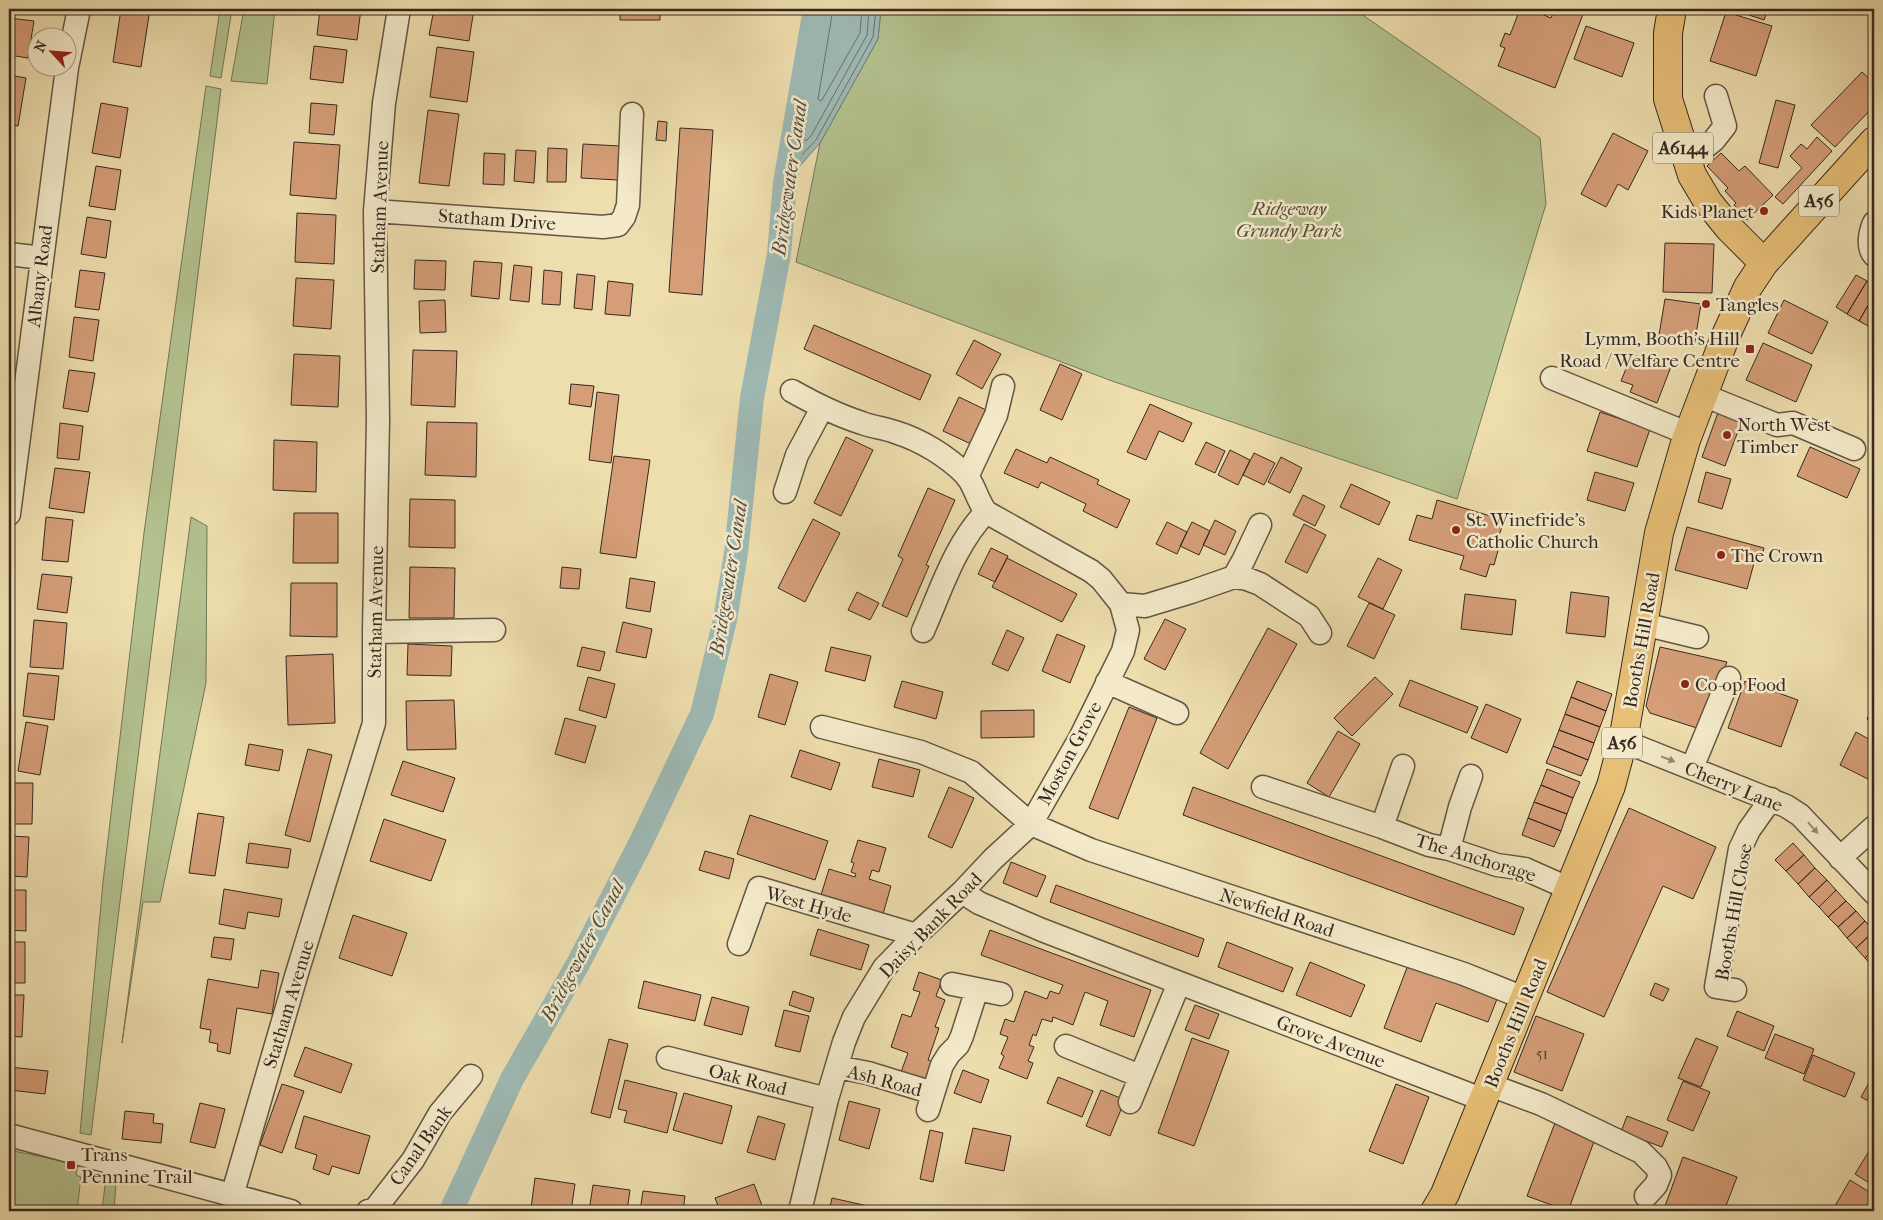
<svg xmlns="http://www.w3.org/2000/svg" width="1883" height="1220" font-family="'IM FELL French Canon',serif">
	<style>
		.green { fill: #b3c28f; stroke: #747658 }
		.water { fill: #9ebab5; stroke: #74807a }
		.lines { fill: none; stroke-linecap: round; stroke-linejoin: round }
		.shore { stroke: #6a726b; stroke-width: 1 }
		.canal { stroke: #9ebab5; stroke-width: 24 }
		.building { fill: #d59e78; stroke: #352921 }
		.minor-casing { stroke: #635644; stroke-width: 25 }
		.major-casing { stroke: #352921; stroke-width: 30 }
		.minor { stroke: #f4eaca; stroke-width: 22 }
		.major { stroke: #e7bf77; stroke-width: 28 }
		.oneway { fill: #948a76 }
		.poi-dot { fill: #8f2418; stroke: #f4eaca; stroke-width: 2 }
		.labels { text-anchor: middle; stroke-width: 5; stroke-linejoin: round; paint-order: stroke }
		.number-label { font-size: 16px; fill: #5d4637 }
		.shield { fill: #f4eaca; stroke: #6e6354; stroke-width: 1 }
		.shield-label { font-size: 18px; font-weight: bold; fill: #352921 }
		.street-label { font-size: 19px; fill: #352921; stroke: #f4eaca }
		.park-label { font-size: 19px; font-style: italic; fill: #544f3c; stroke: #f4eaca }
		.poi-label { font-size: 19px; fill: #352921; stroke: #f4eaca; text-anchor: start }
		.water-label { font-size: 20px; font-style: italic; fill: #4f4d46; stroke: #f4eaca }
	</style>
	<rect width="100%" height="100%" fill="#eedeae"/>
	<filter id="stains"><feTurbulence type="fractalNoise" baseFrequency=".004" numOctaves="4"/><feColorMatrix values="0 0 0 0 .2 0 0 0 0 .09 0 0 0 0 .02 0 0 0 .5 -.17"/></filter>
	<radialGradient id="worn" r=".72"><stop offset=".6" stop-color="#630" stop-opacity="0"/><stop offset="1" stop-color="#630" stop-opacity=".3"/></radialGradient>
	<path class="green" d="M220 9H232L221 78 210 76Z
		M244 9H275L267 84 231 81Z
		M881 9H1354L1540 138 1546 204 1457 499 1112 381 796 262 820 143 878 39Z
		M206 86 221 89 91 1135 80 1133 103 882 144 533Z
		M191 517 207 526 206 683 160 902H143L122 1043Z
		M9 1150 78 1164 76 1175 81 1177 77 1211H9Z
		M116 1182 114 1211H102L105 1185Z"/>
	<path class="water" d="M815 9H881L878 39 820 143 785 183Z"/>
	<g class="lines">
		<path class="shore" d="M819 9 794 158 796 161 816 140 873 37 876 9
			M826 9 804 138 806 141 811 136 867 35 869 9
			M833 9 818 99 820 101 822 100 860 33 862 9"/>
		<path class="canal" d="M451 1211 512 1079 578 964 641 842 702 714 725 620 736 553 752 398 779 254 785 183 815 9"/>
	</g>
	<path class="building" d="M121 9H150L141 67 113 62Z
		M320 9H361L357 40 317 35Z
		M434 9H474L469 41 429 35Z
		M620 9H660V20H620Z
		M1520 9H1529L1551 18 1555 9H1585L1555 88 1498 66 1505 48 1500 46 1505 33 1510 35Z
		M1731 9H1768L1764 20Z
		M1726 12 1772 26 1756 76 1710 61Z
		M9 18 34 21 28 58 9 55Z
		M1586 26 1634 43 1622 77 1574 59Z
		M314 46 347 50 343 83 310 79Z
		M437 47 474 52 467 102 430 97Z
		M1862 72 1874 83V106L1835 147 1811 125Z
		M9 75 26 78 18 126 9 124Z
		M1776 100 1795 105 1778 168 1759 163Z
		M101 103 128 108 120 158 92 153Z
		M311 103 337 105 334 135 309 133Z
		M428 110 459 114 449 186 419 183Z
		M658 121 667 122 666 141 656 140Z
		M680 128 713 130 702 295 669 292Z
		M1613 133 1648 151 1628 190 1618 184 1606 207 1581 194Z
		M1817 137 1832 151 1783 204 1775 197 1802 168 1790 156 1801 144 1807 149Z
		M294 142 340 145 336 199 290 195Z
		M583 144 620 146 618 180 581 178Z
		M548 148 567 149 566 182H547Z
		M516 150 536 151 534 183 514 181Z
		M484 153 505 154 504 185 483 184Z
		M1721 153 1739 171 1745 166 1773 195 1747 220 1734 205 1736 203 1725 191 1728 188 1707 166Z
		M96 166 121 170 115 210 89 206Z
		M297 213 336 215 334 264 295 262Z
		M87 217 111 221 106 258 81 254Z
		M1665 243 1714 244 1712 293 1663 292Z
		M415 260 446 261 445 290 414 289Z
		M474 261 502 263 499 299 471 296Z
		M514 265 532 267 529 302 510 300Z
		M80 270 105 273 99 310 75 307Z
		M544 270 562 272 560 305 542 304Z
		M577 274 595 276 592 310 574 308Z
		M1856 275 1867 281 1847 314 1836 307Z
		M296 278 334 280 331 329 293 326Z
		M608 281 633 284 630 316 605 314Z
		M1867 281 1874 286V295L1859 321 1847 314Z
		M1874 295V320L1870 327 1859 321Z
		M1665 299 1701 304 1694 347 1658 341Z
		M445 300 446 332 420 333 419 301Z
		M1784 300 1828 322 1812 354 1768 333Z
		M74 317 99 320 93 361 69 357Z
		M814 325 931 375 920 400 804 349Z
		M974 340 1001 354 982 389 956 374Z
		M1763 343 1812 365 1796 402 1746 380Z
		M413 350 457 351 455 407 411 405Z
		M294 354 340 356 338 407 291 405Z
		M1632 354 1644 359 1646 354 1672 364 1657 403 1630 392 1633 385 1621 381Z
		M1060 364 1082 374 1062 420 1040 410Z
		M69 370 95 373 88 412 63 408Z
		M571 384 594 386 591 407 569 404Z
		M597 392 619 395 611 463 589 460Z
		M959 397 986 410 971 444 943 431Z
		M1150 404 1192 423 1183 442 1159 431 1146 460 1127 452Z
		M1720 407 1744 415 1725 466 1702 457Z
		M1600 412 1650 429 1637 467 1587 451Z
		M427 422 477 423 476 477 425 475Z
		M60 423 83 426 79 460 57 458Z
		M846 437 873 450 841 516 814 503Z
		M274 440 317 442 316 492 273 490Z
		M1206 442 1225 451 1215 473 1195 464Z
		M1810 447 1860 469 1847 498 1797 476Z
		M1016 449 1047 463 1050 457 1099 480 1097 484 1130 500 1117 528 1083 511 1086 504 1041 482 1038 488 1004 473Z
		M1230 450 1250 460 1238 485 1218 475Z
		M1254 453 1275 463 1264 485 1243 475Z
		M614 456 650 460 636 558 600 553Z
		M1281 457 1302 468 1290 493 1268 482Z
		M55 468 90 472 84 513 49 508Z
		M1595 472 1634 483 1625 511 1587 500Z
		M1706 472 1731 479 1722 509 1698 502Z
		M1351 484 1390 502 1379 525 1340 507Z
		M928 488 955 500 926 565 929 566 907 617 882 606 903 559 898 556Z
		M1303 495 1325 506 1315 526 1293 515Z
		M410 499 455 500V548L409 547Z
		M1437 500 1504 520 1498 539 1501 540 1494 565 1490 564 1486 577 1460 569 1464 556 1409 540 1417 515 1432 519Z
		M294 513H338V563H293Z
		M46 517 73 520 68 562 42 560Z
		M813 519 840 533 805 602 778 588Z
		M1215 520 1236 531 1225 555 1203 545Z
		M1167 522 1187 532 1177 554 1156 544Z
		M1192 522 1210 531 1199 555 1180 546Z
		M1304 524 1326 535 1307 573 1285 562Z
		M1687 527 1764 548 1760 564 1754 563 1747 589 1675 570Z
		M991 548 1008 556 995 582 978 574Z
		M1007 558 1077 594 1062 622 992 587Z
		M1378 558 1402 570 1383 609 1358 597Z
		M410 567 455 568 454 618H409Z
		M562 567 581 569 579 589 560 588Z
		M42 574 72 577 67 613 37 609Z
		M630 578 655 582 650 612 626 608Z
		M291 583H337V637L290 636Z
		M857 592 879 603 870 620 848 610Z
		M1571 592 1609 597 1605 637 1566 633Z
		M1465 594 1516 600 1512 635 1461 629Z
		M1369 603 1395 615 1374 659 1347 646Z
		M1165 619 1186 629 1165 670 1144 659Z
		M34 620 67 623 63 669 30 667Z
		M623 622 652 629 646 658 616 652Z
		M1268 628 1297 644 1228 769 1200 753Z
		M1007 630 1024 638 1008 671 992 664Z
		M1057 634 1085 646 1070 683 1042 671Z
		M408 644 452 646 451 676 407 675Z
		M582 647 605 652 600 671 577 666Z
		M831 647 871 656 865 681 825 671Z
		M1660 647 1727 662 1700 729 1650 713 1646 706Z
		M333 654 335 723 288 725 286 656Z
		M28 673 59 676 54 720 23 716Z
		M770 674 798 682 785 725 758 717Z
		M588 677 615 684 606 718 579 710Z
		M1375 677 1393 694 1352 736 1334 718Z
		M1410 680 1478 707 1467 733 1399 706Z
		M902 681 943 692 936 719 894 707Z
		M1577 681 1612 694 1606 711 1571 697Z
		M1745 681 1798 700 1781 747 1728 728Z
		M1571 697 1606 711 1600 727 1565 714Z
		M454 700 456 749 407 750 406 701Z
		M1486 704 1521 719 1507 753 1471 738Z
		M1874 704V722L1867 719Z
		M1129 707 1157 718 1118 819 1089 808Z
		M1034 710V737L981 738V711Z
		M1565 714 1600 727 1594 743 1559 730Z
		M565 718 596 726 585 763 555 754Z
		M26 722 48 726 40 775 18 771Z
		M1559 730 1594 743 1588 760 1553 746Z
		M1338 731 1360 744 1329 797 1307 783Z
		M1856 732 1874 742V768L1868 779 1840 765Z
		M249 744 283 750 279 771 245 765Z
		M1553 746 1588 760 1581 776 1546 763Z
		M308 749 332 755 310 842 285 835Z
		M800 750 840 763 831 790 791 777Z
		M879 759 920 770 913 797 872 787Z
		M403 761 455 778 443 812 391 795Z
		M1547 769 1580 782 1573 798 1541 785Z
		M9 783H33L32 824H9Z
		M1541 785 1573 798 1567 814 1534 802Z
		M949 787 974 798 952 848 928 837Z
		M1193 787 1524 908 1514 935 1183 815Z
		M1534 802 1567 814 1561 831 1528 818Z
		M1629 808 1716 847 1693 899 1663 886 1604 1017 1547 992Z
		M198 813 224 817 215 876 189 873Z
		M750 815 828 841 815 880 737 854Z
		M1528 818 1561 831 1554 847 1522 835Z
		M384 819 446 840 431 881 370 861Z
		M9 836 29 837 27 877 9 876Z
		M858 840 886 848 879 872 872 870 869 879 891 886 883 914 821 895 829 869 855 877 856 874 851 872 854 863 851 862Z
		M249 843 291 849 288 868 246 863Z
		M1793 843 1804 855 1786 871 1775 860Z
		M705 851 734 859 729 879 699 870Z
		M1804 855 1815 868 1798 884 1786 871Z
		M1011 862 1046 876 1037 897 1003 883Z
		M1815 868 1827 880 1809 897 1798 884Z
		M1827 880 1836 890 1819 907 1809 897Z
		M1056 885 1204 939 1198 957 1050 902Z
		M224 889 282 899 279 917 248 912 245 929 219 924Z
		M9 890H26V931L9 930Z
		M1836 890 1846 901 1828 917 1819 907Z
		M1846 901 1856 911 1838 927 1828 917Z
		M1856 911 1865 921 1847 938 1838 927Z
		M353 915 407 933 392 976 339 958Z
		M1865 921 1874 931 1856 948 1847 938Z
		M818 929 869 945 861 970 810 955Z
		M990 930 1151 990 1134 1037 1100 1025 1108 1001 1085 992 1073 1025 1053 1017 1052 1022 1042 1019 1036 1036 1033 1034 1029 1045 1034 1047 1028 1061 1033 1063 1027 1079 999 1068 1004 1056 1001 1054 1008 1037 1000 1034 1005 1019 1014 1022 1025 991 1047 999 1050 991 1059 994 1063 985 981 955Z
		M1874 931V949L1865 958 1856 948Z
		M214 937 234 939 231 960 211 957Z
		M9 942H25V983H9Z
		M1227 942 1293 968 1283 992 1218 967Z
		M1874 949V968L1865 958Z
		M1310 962 1365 985 1351 1017 1296 995Z
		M1408 965 1497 999 1488 1022 1436 1003 1421 1042 1384 1028Z
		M261 970 279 973 272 1014 237 1008 230 1054 217 1051 218 1044 209 1042 211 1030 200 1028 208 979 258 988Z
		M919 972 942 980 936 996 945 1000 935 1027 939 1028 928 1060 932 1061 925 1081 901 1072 908 1053 891 1047 902 1014 911 1017 920 992 913 990Z
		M644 981 701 995 695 1021 638 1008Z
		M1655 983 1669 989 1663 1001 1650 995Z
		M793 991 814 998 810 1012 789 1005Z
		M9 995H24L22 1037 9 1036Z
		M712 997 749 1007 742 1035 704 1025Z
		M1195 1005 1219 1014 1209 1039 1185 1030Z
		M784 1010 809 1016 800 1052 775 1046Z
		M1737 1011 1774 1026 1764 1051 1727 1036Z
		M1536 1016 1584 1034 1562 1091 1514 1072Z
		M1775 1034 1814 1049 1804 1074 1765 1058Z
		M1192 1038 1229 1051 1194 1146 1158 1133Z
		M1696 1038 1718 1047 1701 1087 1678 1078Z
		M609 1039 628 1044 610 1118 591 1113Z
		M305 1047 352 1064 341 1093 294 1076Z
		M1813 1055 1855 1073 1845 1097 1803 1080Z
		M9 1067 48 1071 45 1094 9 1090Z
		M963 1070 989 1080 981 1103 954 1093Z
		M1874 1074V1104L1861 1097Z
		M1058 1077 1093 1091 1082 1117 1047 1103Z
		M625 1080 677 1093 667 1133 624 1122 627 1111 618 1109Z
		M1683 1081 1710 1092 1693 1131 1667 1120Z
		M282 1084 304 1091 282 1153 260 1145Z
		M1396 1084 1429 1097 1403 1164 1369 1151Z
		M1101 1090 1125 1100 1110 1136 1086 1126Z
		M684 1093 732 1106 722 1144 673 1130Z
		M849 1101 880 1109 869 1149 839 1140Z
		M200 1103 225 1109 215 1148 190 1142Z
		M125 1111 154 1114 153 1123 163 1124 161 1143 122 1139Z
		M304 1116 370 1136 359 1174 332 1166 329 1175 313 1169 317 1155 295 1148Z
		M758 1116 785 1124 775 1160 747 1152Z
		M1627 1116 1668 1132 1662 1147 1621 1132Z
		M1555 1123 1595 1139 1568 1211 1527 1196Z
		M973 1128 1011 1136 1004 1171 965 1163Z
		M930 1130 943 1133 933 1182 920 1179Z
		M1874 1143V1186L1855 1174Z
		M1683 1157 1737 1177 1724 1211H1680L1665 1206Z
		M535 1178 575 1184 571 1211H553L531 1208Z
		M1850 1180 1874 1195V1202L1869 1211H1844L1835 1206Z
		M754 1184 764 1211H720L715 1198Z
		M593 1185 630 1190 627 1211H589Z
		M643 1191 685 1196 683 1211H640Z
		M832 1198 868 1206 867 1211H829Z"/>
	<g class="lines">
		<g class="minor-casing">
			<path id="minor" d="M68 63 79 9
				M1687 162 1714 140 1725 126 1716 96
				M375 211 603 227 618 225 624 217 628 205 632 114
				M1874 223C1870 232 1867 247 1874 255
				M9 254 42 258
				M1552 378 1689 434
				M792 391C815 404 837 415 862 423 872 427 884 428 895 432 921 440 947 456 966 475 975 486 977 500 986 512L1091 571 1101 579 1121 604
				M1703 395 1777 425 1793 423 1854 449
				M967 477 996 415 1003 386
				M785 492 797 455 822 408
				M9 514 67 68
				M1234 577 1243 561 1260 525
				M1121 604 1145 606 1191 592 1234 577 1247 579 1260 584 1309 616 1320 633
				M1643 624 1697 637
				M923 631C941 590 955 544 986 512
				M374 632 494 630
				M1107 682 1177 713
				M822 727 921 752 971 772 1031 824 1091 850 1464 974 1524 998
				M1623 741 1786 806 1800 815 1874 893
				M1692 768 1729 678
				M1263 787 1382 827 1429 845 1449 849 1497 865 1525 869 1570 889
				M1382 827 1403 766
				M1449 849 1460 807 1471 776
				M1840 858 1874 827
				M962 892 979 903 1042 930 1484 1100
				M739 944 759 888 916 935
				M952 984 1001 994
				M1735 990 1716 987 1740 849 1749 830 1771 799
				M1066 1046 1140 1076
				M668 1058 827 1099
				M837 1067 868 1073 933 1093
				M1490 1085 1541 1104 1641 1152 1656 1167 1660 1175 1656 1185 1646 1196
				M1130 1102 1179 983
				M928 1110 942 1065 949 1054 958 1045 962 1036 977 989
				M9 1135 291 1211
				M232 1196 297 973 374 723V632L378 419 375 211 384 103 399 9
				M368 1211 375 1209 413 1160 440 1113 471 1076
				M800 1211 827 1099 844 1042 854 1017 884 968 916 935 962 892 993 859 1031 824 1079 740 1123 651 1128 630 1121 604"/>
		</g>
		<g class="major-casing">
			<path id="major" d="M1672 9 1668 33V99L1692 175 1708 202 1729 228 1764 263
				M1435 1211 1445 1194 1611 786 1623 741 1659 533 1686 440 1726 335 1748 287 1764 263 1874 141"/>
		</g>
		<use href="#minor" class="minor"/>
		<use href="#major" class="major"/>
	</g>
	<defs><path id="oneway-solid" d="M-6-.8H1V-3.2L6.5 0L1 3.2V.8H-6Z" transform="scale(1.25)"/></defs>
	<g class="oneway">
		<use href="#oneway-solid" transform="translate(1668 759) rotate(21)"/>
		<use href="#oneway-solid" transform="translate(1813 828) rotate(48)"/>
	</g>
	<g class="poi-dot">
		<circle cx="1764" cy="211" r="5"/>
		<circle cx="1706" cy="304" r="5"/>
		<rect x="1745" y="344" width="10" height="10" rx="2.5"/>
		<circle cx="1727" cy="435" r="5"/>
		<circle cx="1456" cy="530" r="5"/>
		<circle cx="1721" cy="555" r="5"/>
		<circle cx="1685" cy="684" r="5"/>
		<rect x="66" y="1160" width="10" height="10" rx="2.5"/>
	</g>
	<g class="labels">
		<g class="number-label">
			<text x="1542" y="1059">51</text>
		</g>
		<g class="shield">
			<rect x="1653" y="132.5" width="60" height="31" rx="4"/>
			<rect x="1799" y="185.5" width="40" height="31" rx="4"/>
			<rect x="1602" y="727.5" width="40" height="31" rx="4"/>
		</g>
		<g class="shield-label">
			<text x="1683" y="154">A6144</text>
			<text x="1819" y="207">A56</text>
			<text x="1622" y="749">A56</text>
		</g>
		<g class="street-label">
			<text transform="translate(379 207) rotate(-88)" y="7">Statham Avenue</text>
			<text transform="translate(497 219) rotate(4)" y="7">Statham Drive</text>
			<text transform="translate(39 276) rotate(-83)" y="7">Albany Road</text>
			<text transform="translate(375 612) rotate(-89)" y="7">Statham Avenue</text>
			<text transform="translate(1641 640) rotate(-80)" y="7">Booths Hill Road</text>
			<text transform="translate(1069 753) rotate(-62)" y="7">Moston Grove</text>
			<text transform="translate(1734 786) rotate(22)" y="7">Cherry Lane</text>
			<text transform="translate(1476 857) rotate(17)" y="7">The Anchorage</text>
			<text transform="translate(809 904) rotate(16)" y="7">West Hyde</text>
			<text transform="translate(1277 912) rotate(18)" y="7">Newfield Road</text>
			<text transform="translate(1733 912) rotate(-80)" y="7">Booths Hill Close</text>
			<text transform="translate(930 925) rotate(-46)" y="7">Daisy Bank Road</text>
			<text transform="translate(288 1004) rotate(-73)" y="7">Statham Avenue</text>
			<text transform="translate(1515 1023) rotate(-68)" y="7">Booths Hill Road</text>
			<text transform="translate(1331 1041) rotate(21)" y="7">Grove Avenue</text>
			<text transform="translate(748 1079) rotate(14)" y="7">Oak Road</text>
			<text transform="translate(885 1080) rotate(15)" y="7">Ash Road</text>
			<text transform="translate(420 1145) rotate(-55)" y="7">Canal Bank</text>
		</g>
		<g class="park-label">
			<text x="1289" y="215">Ridgeway<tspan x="1289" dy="22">Grundy Park</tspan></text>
		</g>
		<g class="poi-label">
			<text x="1754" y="218" text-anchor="end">Kids Planet</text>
			<text x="1716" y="311">Tangles</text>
			<text x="1740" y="345" text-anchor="end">Lymm, Booth's Hill<tspan x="1740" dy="22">Road / Welfare Centre</tspan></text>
			<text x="1737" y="431">North West<tspan x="1737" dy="22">Timber</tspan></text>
			<text x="1466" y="526">St. Winefride's<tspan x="1466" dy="22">Catholic Church</tspan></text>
			<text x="1731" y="562">The Crown</text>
			<text x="1695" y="691">Co-op Food</text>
			<text x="81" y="1161">Trans<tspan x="81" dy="22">Pennine Trail</tspan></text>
		</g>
		<g class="water-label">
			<text transform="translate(789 178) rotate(-82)" y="7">Bridgewater Canal</text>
			<text transform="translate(728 578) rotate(-81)" y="7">Bridgewater Canal</text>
			<text transform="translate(582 951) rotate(-62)" y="7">Bridgewater Canal</text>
		</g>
	</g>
	<rect width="1883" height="1220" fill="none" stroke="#eedeae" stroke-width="30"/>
	<rect x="10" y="10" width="1863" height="1200" fill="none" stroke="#352921" stroke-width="2.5"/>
	<rect x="15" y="15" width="1853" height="1190" fill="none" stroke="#352921"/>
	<g transform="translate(52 52) rotate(296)"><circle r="24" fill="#f4eaca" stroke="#a89d86"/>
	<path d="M0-4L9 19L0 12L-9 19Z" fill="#8f2418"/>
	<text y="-8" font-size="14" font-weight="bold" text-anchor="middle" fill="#352921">N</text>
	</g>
	<rect width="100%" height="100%" filter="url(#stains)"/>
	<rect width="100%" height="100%" fill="url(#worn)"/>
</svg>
